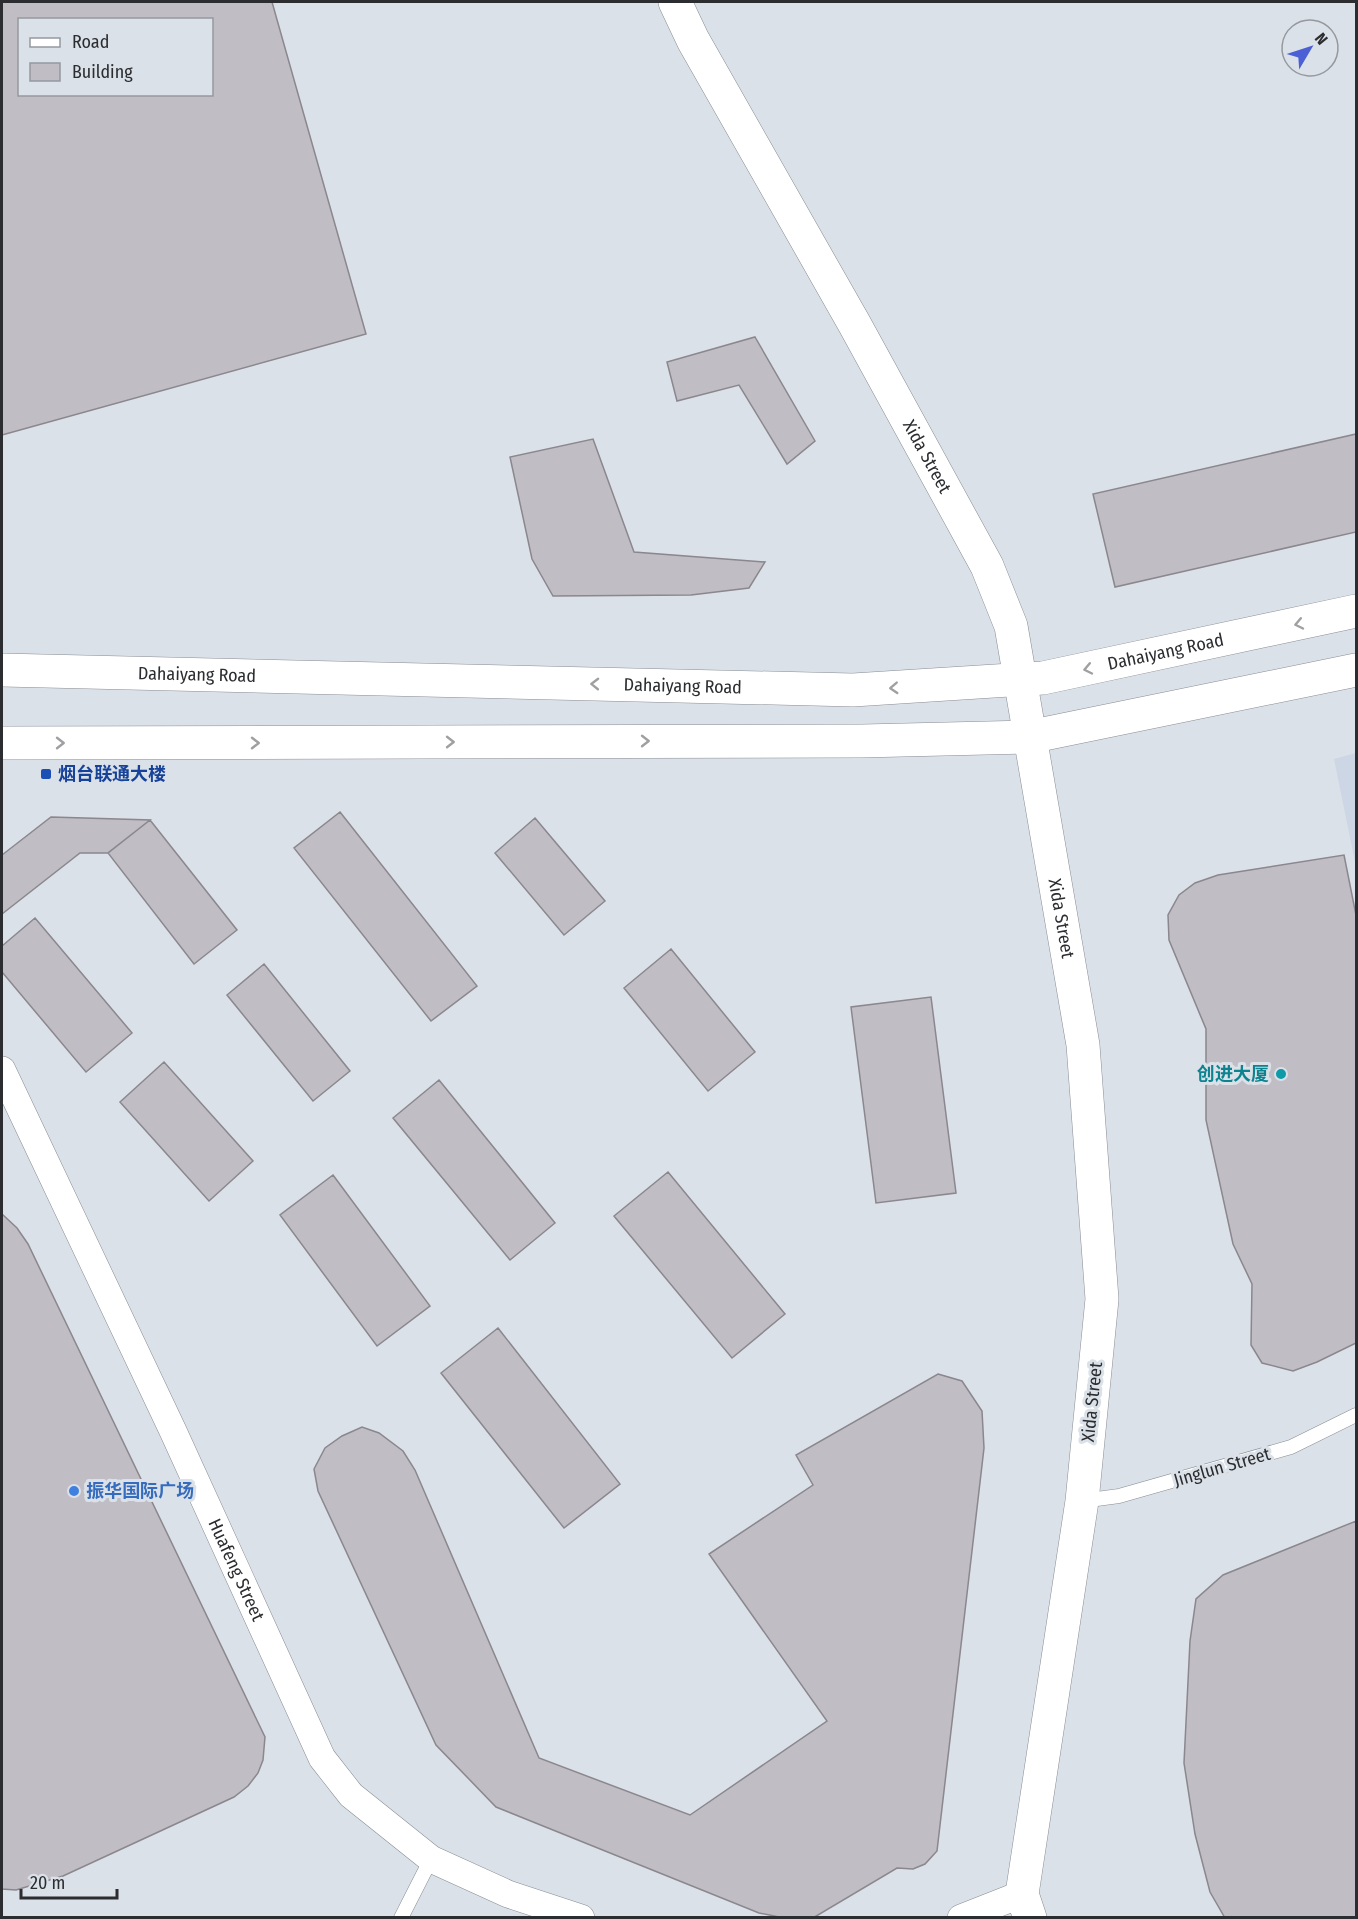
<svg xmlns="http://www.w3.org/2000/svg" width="1358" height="1919" font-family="'Fira Sans Condensed','Noto Sans SC',sans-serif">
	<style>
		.built { fill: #ccd6e4 }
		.building { fill: #c0bdc5; stroke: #8a878e; stroke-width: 1.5; fill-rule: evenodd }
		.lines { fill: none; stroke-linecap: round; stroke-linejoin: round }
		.service-casing { stroke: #888d94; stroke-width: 15 }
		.minor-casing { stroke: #888d94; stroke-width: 28 }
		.tertiary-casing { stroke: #888d94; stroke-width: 34 }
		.trunk-casing { stroke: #888d94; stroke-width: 34 }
		.service { stroke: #fff; stroke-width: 14 }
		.minor { stroke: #fff; stroke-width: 27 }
		.tertiary { stroke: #fff; stroke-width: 33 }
		.trunk { stroke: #fff; stroke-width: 33 }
		.oneway { stroke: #a0a0a2 }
		.transit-dot { fill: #1a4fb4; stroke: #dbe1e8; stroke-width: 2 }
		.culture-dot { fill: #0f9aa8; stroke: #dbe1e8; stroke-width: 2 }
		.shop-dot { fill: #3f7fe0; stroke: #dbe1e8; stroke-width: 2 }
		.labels { text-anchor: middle; stroke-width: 6; stroke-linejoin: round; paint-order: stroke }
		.street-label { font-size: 18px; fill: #2b2d30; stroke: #dbe1e8 }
		.transit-label { font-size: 18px; font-weight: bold; fill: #164399; stroke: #dbe1e8; text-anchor: start }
		.culture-label { font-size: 18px; font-weight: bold; fill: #0d838f; stroke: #dbe1e8; text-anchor: end }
		.shop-label { font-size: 18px; font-weight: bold; fill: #366cbe; stroke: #dbe1e8; text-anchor: start }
	</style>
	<rect width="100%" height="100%" fill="#dbe1e8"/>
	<path class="built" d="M1356 753V867L1334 759Z"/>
	<path class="building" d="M2 2H272L366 334 2 435ZM20 20H212V94H20Z
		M755 337 815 441 787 464 739 385 677 401 667 362Z
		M1356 434V532L1115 587 1093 494Z
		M593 439 634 552 765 562 749 588 691 595 553 596 532 559 510 457Z
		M340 812 477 986 431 1021 294 848Z
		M51 817 150 820 108 853H80L2 914V855Z
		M535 818 605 901 564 935 495 853Z
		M150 820 237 930 194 964 108 853Z
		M1344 855 1356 915V1343L1317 1362 1293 1371 1262 1363 1251 1345 1252 1284 1233 1244 1206 1120V1029L1169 940 1168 915 1179 895 1195 883 1218 875Z
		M35 918 132 1033 86 1072 2 972V946Z
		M671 949 755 1052 708 1091 624 988Z
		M264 964 350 1071 313 1101 227 995Z
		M931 997 956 1193 876 1203 851 1007Z
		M164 1062 253 1161 209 1201 120 1102Z
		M439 1080 555 1223 510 1260 393 1118Z
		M668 1172 785 1314 732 1358 614 1216Z
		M333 1175 430 1306 377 1346 280 1215Z
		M2 1214 17 1228 28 1244 265 1737 263 1760 258 1773 248 1786 234 1797 63 1876 16 1890 2 1889Z
		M498 1328 620 1484 564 1528 441 1373Z
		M938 1374 962 1381 982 1411 984 1448 937 1851 925 1864 913 1869 897 1868 813 1918H784L759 1913 496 1807 436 1745 318 1491 314 1469 325 1448 342 1436 362 1427 379 1433 403 1451 415 1470 539 1758 690 1815 827 1721 709 1554 813 1485 796 1455Z
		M1356 1521V1918H1225L1210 1892 1195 1834 1184 1763 1190 1641 1196 1599 1223 1575Z"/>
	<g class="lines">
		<g class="service-casing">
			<path id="service" d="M1082 1501 1119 1496 1291 1447 1356 1415
				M401 1918 431 1859"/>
		</g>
		<g class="minor-casing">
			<g id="minor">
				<path id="s1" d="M2 1070 173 1431 322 1758 351 1795 431 1859 508 1894 581 1918"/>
				<path d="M961 1918 1022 1894"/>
			</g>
		</g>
		<g class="tertiary-casing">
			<g id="tertiary">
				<path id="s2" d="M675 2 693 40 855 325 987 566 1011 626 1083 1045 1102 1299 1082 1501 1022 1894 1030 1918"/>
			</g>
		</g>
		<g class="trunk-casing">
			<g id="trunk">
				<path id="s3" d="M2 670 853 690 1043 678 1356 611"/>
				<path d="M2 743 862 741 1029 737 1356 670"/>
			</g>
		</g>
		<use href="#service" class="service"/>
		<use href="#minor" class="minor"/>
		<use href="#tertiary" class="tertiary"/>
		<use href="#trunk" class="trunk"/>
	</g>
	<defs><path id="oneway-chevron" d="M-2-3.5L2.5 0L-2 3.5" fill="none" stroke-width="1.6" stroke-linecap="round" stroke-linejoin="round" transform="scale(1.5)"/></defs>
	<g class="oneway">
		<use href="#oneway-chevron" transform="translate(1299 624) rotate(168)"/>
		<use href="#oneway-chevron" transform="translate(1088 669) rotate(168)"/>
		<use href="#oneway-chevron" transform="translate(595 684) rotate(-179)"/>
		<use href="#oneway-chevron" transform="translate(894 688) rotate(177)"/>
		<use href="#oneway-chevron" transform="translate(645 741)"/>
		<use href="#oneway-chevron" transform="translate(450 742)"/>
		<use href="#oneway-chevron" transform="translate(60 743)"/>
		<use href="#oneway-chevron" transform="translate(255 743)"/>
	</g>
	<rect class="transit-dot" x="40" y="768" width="12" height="12" rx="3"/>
	<circle class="culture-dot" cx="1281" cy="1074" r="6"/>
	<circle class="shop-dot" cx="74" cy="1491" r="6"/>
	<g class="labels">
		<g class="street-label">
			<text dy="6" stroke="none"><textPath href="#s2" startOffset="520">Xida Street</textPath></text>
			<text dy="6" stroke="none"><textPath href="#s3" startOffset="1167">Dahaiyang Road</textPath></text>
			<text dy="6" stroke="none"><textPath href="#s3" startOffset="195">Dahaiyang Road</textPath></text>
			<text dy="6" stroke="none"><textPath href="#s3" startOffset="681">Dahaiyang Road</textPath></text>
			<text dy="6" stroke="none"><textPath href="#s2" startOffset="1006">Xida Street</textPath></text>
			<text transform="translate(1092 1402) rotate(-84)" y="6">Xida Street</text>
			<text transform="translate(1222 1467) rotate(-16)" y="6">Jinglun Street</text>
			<text dy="6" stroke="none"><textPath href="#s1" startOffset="552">Huafeng Street</textPath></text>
		</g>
		<g class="transit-label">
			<text x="58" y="780">烟台联通大楼</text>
		</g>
		<g class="culture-label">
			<text x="1269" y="1080">创进大厦</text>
		</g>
		<g class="shop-label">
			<text x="86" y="1497">振华国际广场</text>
		</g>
	</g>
	<rect width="1358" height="1919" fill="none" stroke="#2b2d30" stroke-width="6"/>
	<rect x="18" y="18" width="195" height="78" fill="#dbe1e8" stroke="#95999e" stroke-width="1.5"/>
	<rect x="30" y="38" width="30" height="9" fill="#ffffff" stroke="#95999e" stroke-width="1.5"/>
	<text x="72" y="48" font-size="18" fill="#2b2d30">Road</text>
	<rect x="30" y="63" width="30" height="18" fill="#c0bdc5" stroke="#95999e" stroke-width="1.5"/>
	<text x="72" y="78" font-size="18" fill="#2b2d30">Building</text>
	<g transform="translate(1310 48) rotate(51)"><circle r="28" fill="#dbe1e8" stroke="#95999e" stroke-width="1.5"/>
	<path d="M0-4.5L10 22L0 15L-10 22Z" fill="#4b60d5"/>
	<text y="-9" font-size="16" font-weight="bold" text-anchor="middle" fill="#2b2d30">N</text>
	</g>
	<path d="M21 1889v9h96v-9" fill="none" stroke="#2b2d30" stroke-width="3"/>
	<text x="30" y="1889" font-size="18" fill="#2b2d30" stroke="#dbe1e8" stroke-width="4.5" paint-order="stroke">20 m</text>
</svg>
